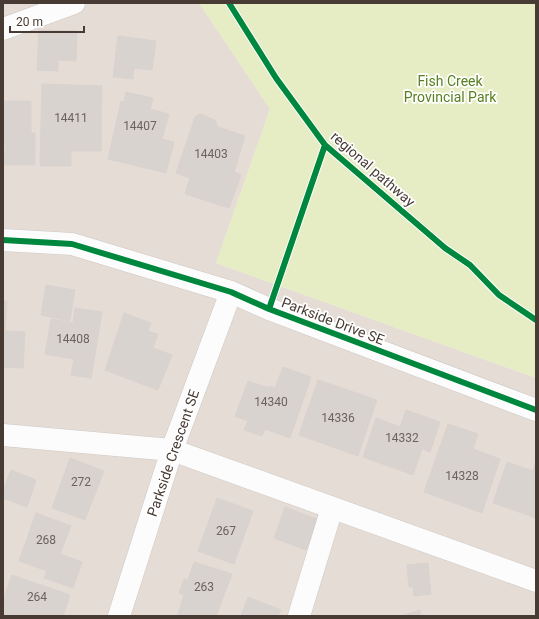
<svg xmlns="http://www.w3.org/2000/svg" width="539" height="619" font-family="Roboto,sans-serif">
	<style>
		.residential { fill: #e5dcd5 }
		.green { fill: #e6edc5 }
		.building { fill: #d8d3cf; stroke: #d9d2ce }
		.lines { fill: none; stroke-linecap: round; stroke-linejoin: round }
		.minor-casing { stroke: #cdc8c4; stroke-width: 23 }
		.minor { stroke: #fdfcfc; stroke-width: 22 }
		.cycleway-casing { stroke: #fff; stroke-width: 8 }
		.cycleway { stroke: #00873e; stroke-width: 6 }
		.labels { text-anchor: middle; stroke-width: 3.5; stroke-linejoin: round; paint-order: stroke }
		.number-label { font-size: 12px; fill: #6d625c }
		.park-label { font-size: 14px; fill: #598020; stroke: #fff }
		.street-label { font-size: 14px; fill: #473b33; stroke: #fff }
	</style>
	<rect width="100%" height="100%" fill="#f0ece8"/>
	<path class="residential" d="M3 3H199L270 109 216 263 536 378V616H3Z"/>
	<path class="green" d="M199 3H536V378L216 263 270 109Z"/>
	<path class="building" d="M39 30 77 31 76 61 58 60V71L37 70Z
		M118 36 156 41 152 70 134 68 133 79 113 77Z
		M42 84 102 86 101 151H71V166H40Z
		M126 92 153 98 150 109 169 114 162 139 174 142 166 173 108 159 121 101 124 102Z
		M3 101H31V133H35V165H3V154H5V142H3Z
		M200 114 215 120 218 127 245 136 234 172 241 175 229 208 185 194 190 178 176 173 195 117Z
		M46 285 75 290 70 321 41 315Z
		M3 301H7L5 331 25 332 23 368 3 367Z
		M75 308 102 312 91 378 71 375 74 359 45 354 51 319 73 323Z
		M124 313 151 323 148 331 158 334 153 348 172 355 158 390 105 370Z
		M283 367 311 377 290 438 265 429 262 436 244 430 248 421 235 416 248 381 269 388V386L275 388Z
		M318 380 377 400 358 456 299 435Z
		M406 410 440 422 430 452 422 449 413 475 363 457 376 418 400 427Z
		M448 424 478 434 473 449 500 459 482 513 424 492Z
		M70 458 104 471 85 520 52 508Z
		M536 461V518L493 503 507 462 533 471Z
		M11 470 36 480 27 507 3 498V490Z
		M217 498 253 511 234 564 198 551Z
		M285 507 317 519 306 550 274 538Z
		M36 513 71 526 60 554 82 562 73 588 44 578 47 571 19 561Z
		M194 562 232 574 216 616H183L178 614 184 595 179 593 184 579 188 580Z
		M428 563 431 594 414 596 413 587H409L407 565Z
		M12 575 70 595 63 616H3V607L5 602 3 600Z
		M248 597 281 610 278 616H241Z
		M420 610 421 616H401Z"/>
	<g class="lines">
		<g class="minor-casing">
			<path id="minor" d="M3 29 74 3
				M3 240 72 244 231 292 269 309 536 410
				M3 435 172 450 536 581
				M119 616 172 450 231 292
				M299 616 332 508"/>
		</g>
		<use href="#minor" class="minor"/>
		<g class="cycleway-casing">
			<path id="cycleway" d="M229 3 276 78 325 145 445 248 470 265 499 295 536 320
				M3 240 72 244 231 292 269 309 536 410
				M269 309 325 145"/>
		</g>
		<use href="#cycleway" class="cycleway"/>
	</g>
	<g class="labels">
		<g class="number-label">
			<text x="71" y="122">14411</text>
			<text x="140" y="130">14407</text>
			<text x="211" y="158">14403</text>
			<text x="73" y="343">14408</text>
			<text x="271" y="406">14340</text>
			<text x="338" y="422">14336</text>
			<text x="402" y="442">14332</text>
			<text x="462" y="480">14328</text>
			<text x="81" y="486">272</text>
			<text x="226" y="535">267</text>
			<text x="46" y="544">268</text>
			<text x="204" y="591">263</text>
			<text x="37" y="601">264</text>
		</g>
		<g class="park-label">
			<text x="450" y="86">Fish Creek<tspan x="450" dy="16">Provincial Park</tspan></text>
		</g>
		<g class="street-label">
			<text transform="translate(373 169) rotate(41)" y="5">regional pathway</text>
			<text transform="translate(333 321) rotate(21)" y="5">Parkside Drive SE</text>
			<text transform="translate(173 453) rotate(-71)" y="5">Parkside Crescent SE</text>
		</g>
	</g>
	<rect width="539" height="619" fill="none" stroke="#473b33" stroke-width="8"/>
	<path d="M10 26v6h74v-6" fill="none" stroke="#473b33" stroke-width="2"/>
	<text x="16" y="26" font-size="12" fill="#473b33" stroke="#ffffff" stroke-width="3" paint-order="stroke">20 m</text>
</svg>
